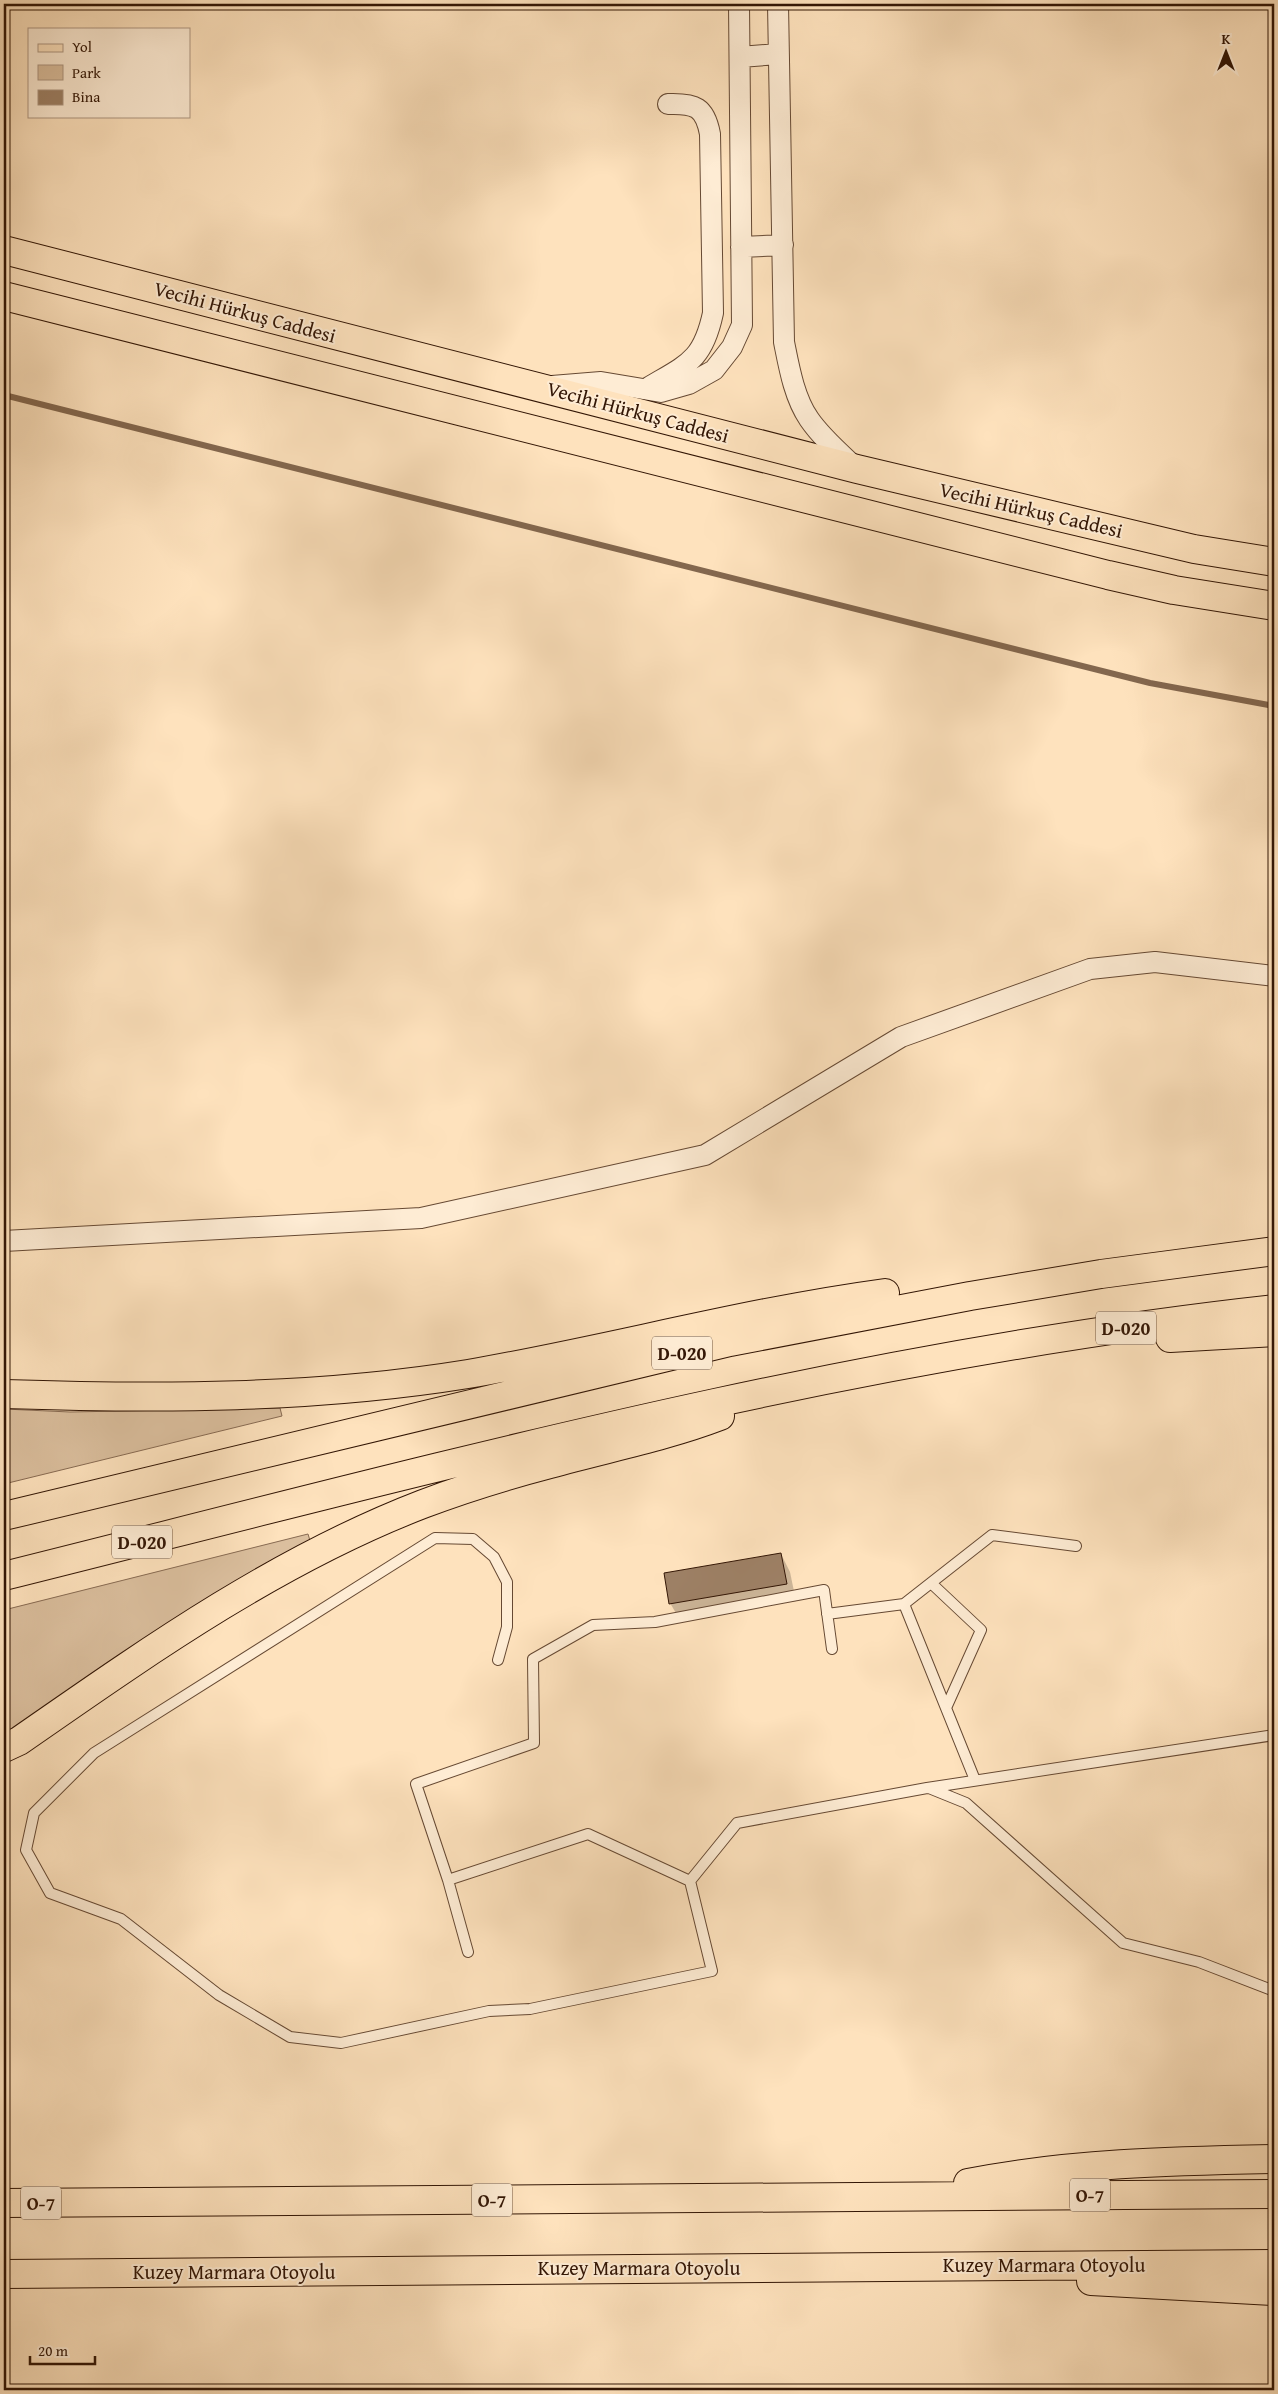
<svg xmlns="http://www.w3.org/2000/svg" width="1278" height="2394" font-family="'Gentium Book Plus',serif">
	<style>
		.green { fill: #dbbf9e; stroke: #876a52 }
		.shadow { fill: #0003 }
		.lines { fill: none; stroke-linecap: round; stroke-linejoin: round }
		.stream { stroke: #83674e; stroke-width: 6 }
		.building { fill: #9d8065; stroke: #331605 }
		.lane-casing { stroke: #664933; stroke-width: 12 }
		.street-casing { stroke: #664933; stroke-width: 22 }
		.primary-casing { stroke: #331605; stroke-width: 30 }
		.highway-casing { stroke: #331605; stroke-width: 30 }
		.lane { stroke: #feecd4; stroke-width: 10 }
		.street { stroke: #feecd4; stroke-width: 20 }
		.primary { stroke: #fee2bd; stroke-width: 28 }
		.highway { stroke: #fee2bd; stroke-width: 28 }
		.labels { text-anchor: middle; stroke-width: 4; stroke-linejoin: round; paint-order: stroke }
		.shield { fill: #feecd4; stroke: #705643; stroke-width: 1 }
		.shield-label { font-size: 19px; font-weight: bold; fill: #331605 }
		.street-label { font-size: 20px; fill: #331605; stroke: #feecd4 }
	</style>
	<rect width="100%" height="100%" fill="#fee2bd"/>
	<filter id="stains"><feTurbulence type="fractalNoise" baseFrequency=".004" numOctaves="4"/><feColorMatrix values="0 0 0 0 .2 0 0 0 0 .09 0 0 0 0 .02 0 0 0 .5 -.17"/></filter>
	<radialGradient id="worn" r=".72"><stop offset=".6" stop-color="#630" stop-opacity="0"/><stop offset="1" stop-color="#630" stop-opacity=".3"/></radialGradient>
	<path class="green" d="M280 1408 282 1416 4 1484V1409L70 1412Z
		M308 1534 311 1544 4 1737V1610Z"/>
	<path class="shadow" d="M781 1554 790 1572 796 1601 680 1620 670 1603Z"/>
	<g class="lines">
		<path class="stream" d="M4 395 1150 683 1274 706"/>
	</g>
	<path class="building" d="M781 1553 787 1584 669 1604 664 1573Z"/>
	<g class="lines">
		<g class="lane-casing">
			<path id="lane" d="M931 1583 981 1630 946 1708
				M904 1604 975 1780
				M827 1614 904 1604 992 1535 1076 1546
				M498 1660 507 1627V1582L494 1557 473 1539 435 1538 94 1753 34 1813 26 1850 50 1893 121 1919 219 1995 290 2037 341 2043 489 2011 530 2009 712 1971 690 1881 737 1823 927 1788 1274 1735
				M929 1788 966 1803 1123 1943 1199 1962 1274 1991
				M448 1880 588 1834 690 1881
				M468 1952 448 1880 416 1784 534 1743 533 1659 593 1625 655 1622 824 1590 832 1649"/>
		</g>
		<g class="street-casing">
			<path id="street" d="M778 4 784 342C789 367 794 397 809 419 822 438 840 453 857 469
				M740 57 778 54
				M741 247 783 245
				M552 386 601 382 661 392 689 384 714 370 732 347 742 325 739 4
				M649 387C688 364 703 360 713 313L710 134C705 107 695 103 668 104
				M4 1241 421 1218 705 1155 901 1037 1090 969 1155 962 1274 976"/>
		</g>
		<g class="primary-casing">
			<path id="primary" d="M4 250 857 469 1194 549 1274 562
				M4 296 1108 575 1174 590 1274 606"/>
		</g>
		<g class="highway-casing">
			<path id="highway" d="M1170 1338 1274 1332
				M4 1394C159 1399 314 1399 468 1374 608 1350 744 1312 885 1293
				M4 1516 730 1342 970 1296 1101 1274 1274 1251
				M4 1576C424 1471 843 1356 1274 1309
				M4 1748 19 1741C147 1652 277 1560 423 1504 465 1488 508 1475 550 1464 607 1448 665 1437 720 1416
				M968 2183C1069 2163 1172 2161 1274 2159
				M4 2203 1274 2194
				M4 2274 1274 2264
				M1091 2281 1274 2291"/>
		</g>
		<use href="#lane" class="lane"/>
		<use href="#street" class="street"/>
		<use href="#primary" class="primary"/>
		<use href="#highway" class="highway"/>
	</g>
	<g class="labels">
		<g class="shield">
			<rect x="1096" y="1311.5" width="60" height="33" rx="4"/>
			<rect x="652" y="1336.5" width="60" height="33" rx="4"/>
			<rect x="112" y="1525.5" width="60" height="33" rx="4"/>
			<rect x="1070" y="2178.5" width="40" height="33" rx="4"/>
			<rect x="472" y="2183.5" width="40" height="33" rx="4"/>
			<rect x="21" y="2186.5" width="40" height="33" rx="4"/>
		</g>
		<g class="shield-label">
			<text x="1126" y="1335">D-020</text>
			<text x="682" y="1360">D-020</text>
			<text x="142" y="1549">D-020</text>
			<text x="1090" y="2202">O-7</text>
			<text x="492" y="2207">O-7</text>
			<text x="41" y="2210">O-7</text>
		</g>
		<g class="street-label">
			<text transform="translate(245 312) rotate(15)" y="7">Vecihi Hürkuş Caddesi</text>
			<text transform="translate(638 412) rotate(15)" y="7">Vecihi Hürkuş Caddesi</text>
			<text transform="translate(1031 510) rotate(13)" y="7">Vecihi Hürkuş Caddesi</text>
			<text x="1044" y="2272">Kuzey Marmara Otoyolu</text>
			<text x="639" y="2275">Kuzey Marmara Otoyolu</text>
			<text x="234" y="2279">Kuzey Marmara Otoyolu</text>
		</g>
	</g>
	<rect width="1278" height="2394" fill="none" stroke="#fee2bd" stroke-width="20"/>
	<rect x="5" y="5" width="1268" height="2384" fill="none" stroke="#331605" stroke-width="2.5"/>
	<rect x="10" y="10" width="1258" height="2374" fill="none" stroke="#331605"/>
	<rect x="28" y="28" width="162" height="90" fill="#feecd4" stroke="#ad9681"/>
	<rect x="38" y="44" width="25" height="8" fill="#fee2bd" stroke="#ad9681"/>
	<text x="72" y="52" font-size="15" fill="#331605">Yol</text>
	<rect x="38" y="65" width="25" height="15" fill="#dbbf9e" stroke="#ad9681"/>
	<text x="72" y="78" font-size="15" fill="#331605">Park</text>
	<rect x="38" y="90" width="25" height="15" fill="#9d8065" stroke="#ad9681"/>
	<text x="72" y="102" font-size="15" fill="#331605">Bina</text>
	<g transform="translate(1226 52)" stroke="#feecd4" stroke-width="4" paint-order="stroke">
	<path d="M0-4L9 19L0 12L-9 19Z" fill="#331605"/>
	<text y="-8" font-size="14" font-weight="bold" text-anchor="middle" fill="#331605">K</text>
	</g>
	<path d="M30 2356v8h65v-8" fill="none" stroke="#331605" stroke-width="2.5"/>
	<text x="38" y="2356" font-size="15" fill="#331605" stroke="#feecd4" stroke-width="4" paint-order="stroke">20 m</text>
	<rect width="100%" height="100%" filter="url(#stains)"/>
	<rect width="100%" height="100%" fill="url(#worn)"/>
</svg>
